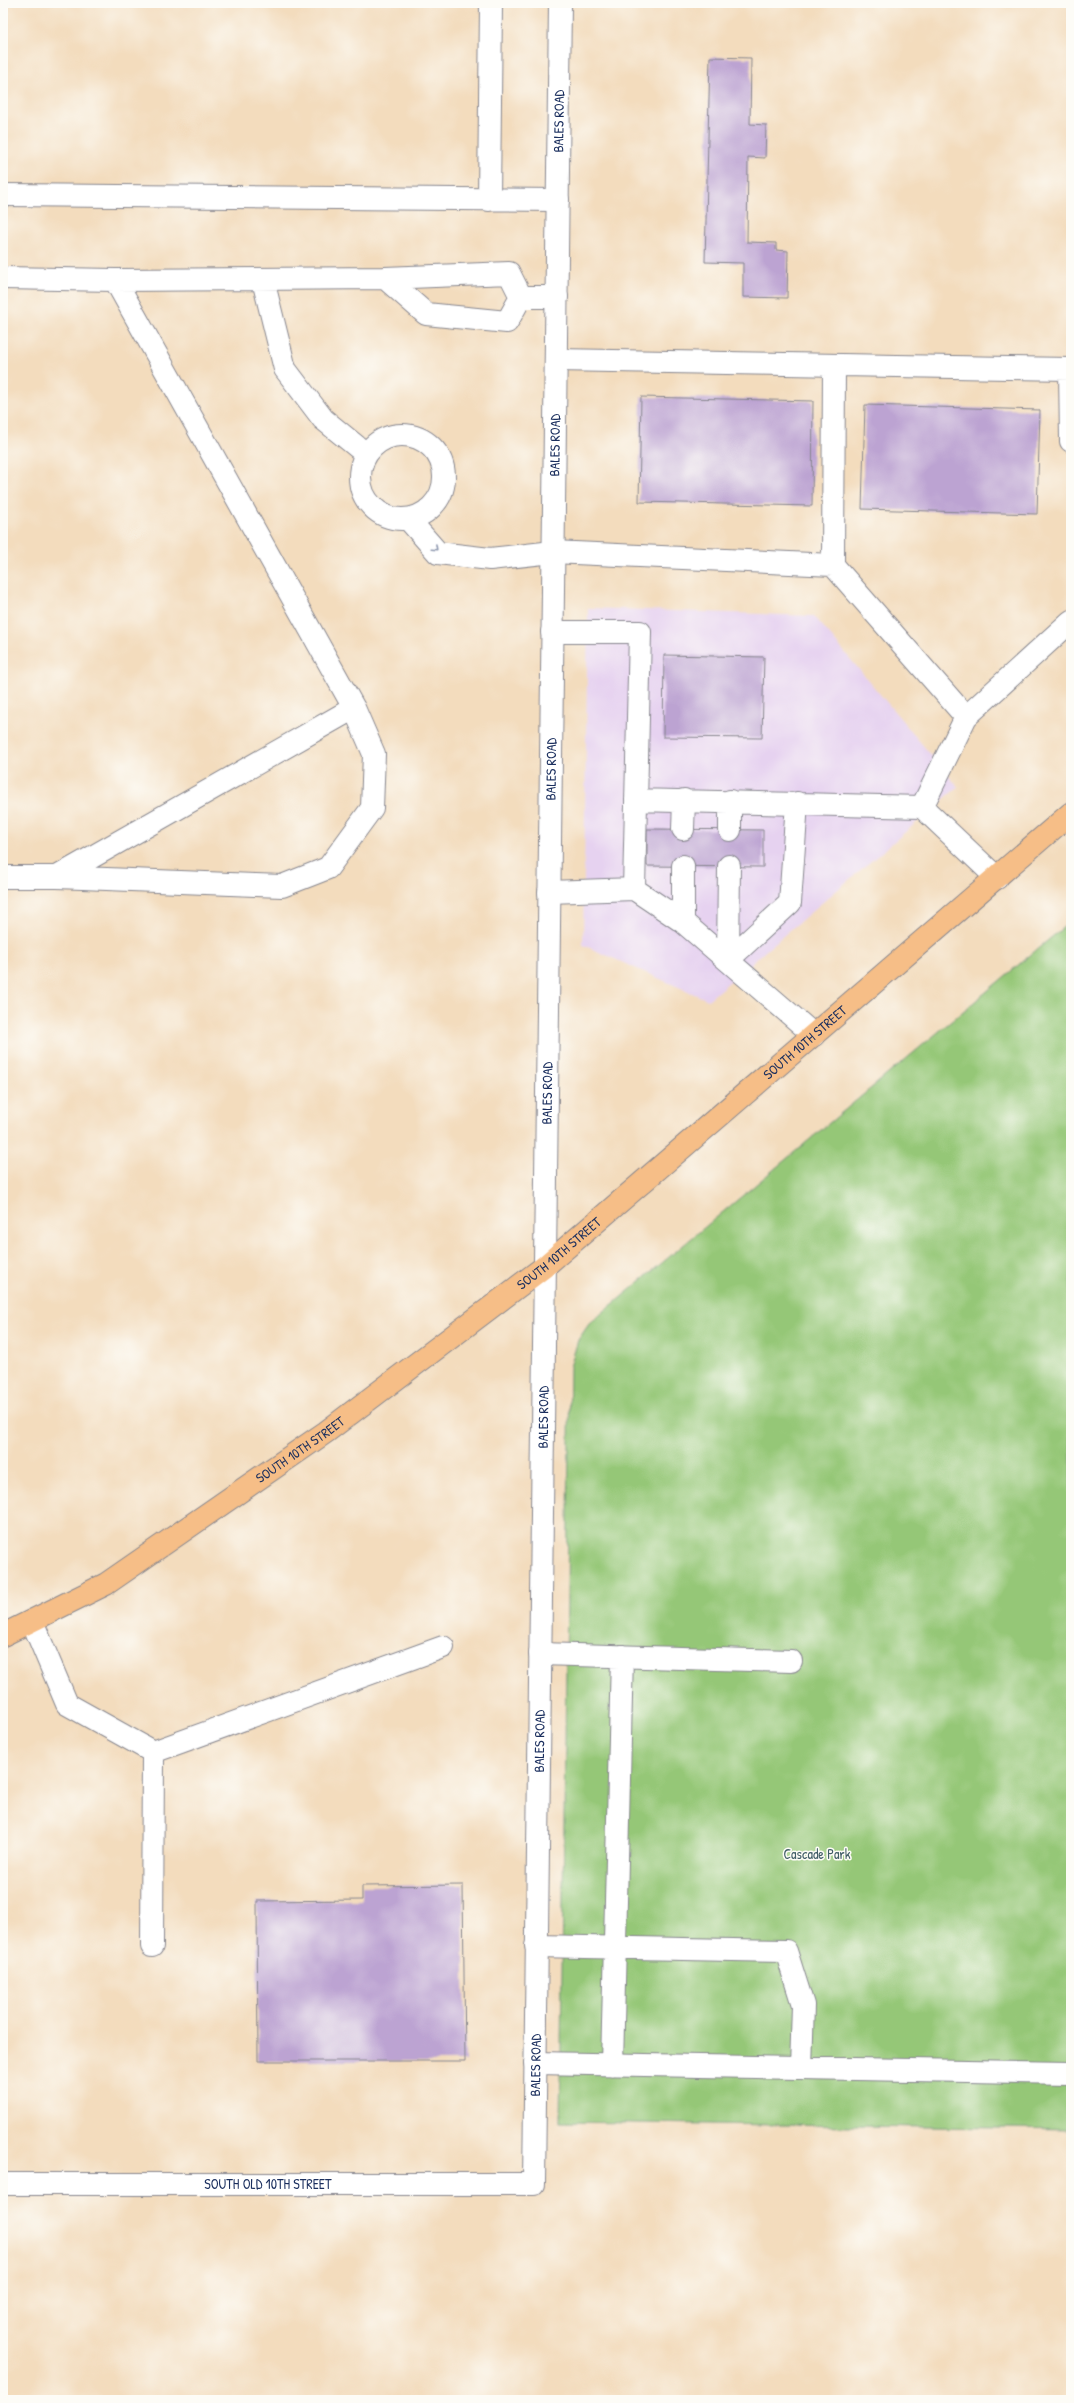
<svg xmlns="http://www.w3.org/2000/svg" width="1074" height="2403" font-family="'Patrick Hand',sans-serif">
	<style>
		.built { fill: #e6d2f0 }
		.green { fill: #95c777; stroke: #587b6a }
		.building { fill: #bca3d2 }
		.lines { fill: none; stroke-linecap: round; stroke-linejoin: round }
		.service-casing { stroke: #87868e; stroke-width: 24 }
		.minor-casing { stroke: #87868e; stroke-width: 24 }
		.primary-casing { stroke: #87868e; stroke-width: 24 }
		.service { stroke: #fff; stroke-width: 22 }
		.minor { stroke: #fff; stroke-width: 22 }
		.primary { stroke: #f6be87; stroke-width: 22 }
		.oneway { stroke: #8d97ae }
		.labels { text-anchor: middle; stroke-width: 3; stroke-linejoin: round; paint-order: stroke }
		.street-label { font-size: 14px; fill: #1b2f5e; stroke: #fdfcf7 }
		.park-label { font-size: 14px; fill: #405d66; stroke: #fdfcf7 }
	</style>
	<rect width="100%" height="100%" fill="#fdfcf7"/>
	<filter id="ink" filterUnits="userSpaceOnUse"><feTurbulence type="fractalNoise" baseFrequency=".025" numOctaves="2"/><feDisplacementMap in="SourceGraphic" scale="8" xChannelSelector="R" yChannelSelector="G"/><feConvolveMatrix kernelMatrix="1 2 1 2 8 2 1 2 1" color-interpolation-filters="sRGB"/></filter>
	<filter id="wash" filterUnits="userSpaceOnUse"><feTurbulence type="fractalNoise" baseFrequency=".012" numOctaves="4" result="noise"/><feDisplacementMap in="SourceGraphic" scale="16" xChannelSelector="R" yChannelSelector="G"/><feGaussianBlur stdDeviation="0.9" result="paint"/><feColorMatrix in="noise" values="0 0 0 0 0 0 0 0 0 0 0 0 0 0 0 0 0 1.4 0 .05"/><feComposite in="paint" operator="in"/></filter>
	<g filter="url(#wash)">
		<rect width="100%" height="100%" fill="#f3dcbd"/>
		<path class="built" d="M588 608 814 616 958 787 708 1000 583 945Z"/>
		<path class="green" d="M1071 921V2129L560 2122 570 1367 578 1340 589 1324Z"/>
		<g id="blocks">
			<path class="building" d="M710 57 751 58 750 124 766 125 765 158 748 157 747 242 776 243V250L788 251 787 298 743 297V263L705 262Z
				M641 397 813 401 812 506 639 502Z
				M865 405 1040 410 1037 514 862 509Z
				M664 655 764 657 762 738 663 737Z
				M647 829 763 830V867L647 866Z
				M463 1885 465 2061H258L257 1901 362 1900V1886Z"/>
		</g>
	</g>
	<g filter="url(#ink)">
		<use href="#blocks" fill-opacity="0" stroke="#87868e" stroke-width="1"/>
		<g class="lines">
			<g class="service-casing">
				<path id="service" d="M3 195 558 200
					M489 200 491 3
					M509 273 521 297 507 322 426 314 385 278Z
					M3 278 115 280 385 278
					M263 280 285 369 323 419 366 454
					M521 297H557
					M556 360 1070 369 1071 441
					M360 477a42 42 0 1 1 84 0a42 42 0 1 1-84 0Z
					M409 520 438 553 490 559 553 552 833 565 966 717
					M833 565 834 365
					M552 632H640L634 889
					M636 800 922 807 997 878
					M922 807 966 717 1071 621
					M683 829 684 800
					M730 830V801
					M683 866V922
					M3 877H57L282 886 328 868 372 808 374 754 354 708 115 280
					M57 877 354 708
					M549 892 634 889 683 922 814 1035
					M728 960 790 903 797 803
					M728 960 729 866
					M32 1621 67 1704 153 1752 443 1647
					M540 1654 791 1661
					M152 1946 153 1752
					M536 1946 786 1951 803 2005 801 2068
					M535 2063 1071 2073
					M612 2065 622 1656"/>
			</g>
			<g class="minor-casing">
				<g id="minor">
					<path id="s1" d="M3 2184H534L560 3"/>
				</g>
			</g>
			<g class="primary-casing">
				<g id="primary">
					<path id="s2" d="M3 1635 106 1584 326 1432 544 1267 1071 813"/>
				</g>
			</g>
			<use href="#service" class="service"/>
			<use href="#minor" class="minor"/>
			<use href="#primary" class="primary"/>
		</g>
		<defs><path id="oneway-chevron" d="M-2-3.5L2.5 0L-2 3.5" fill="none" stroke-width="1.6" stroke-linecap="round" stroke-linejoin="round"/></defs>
		<use class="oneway" href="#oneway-chevron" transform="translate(435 548) rotate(43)"/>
	</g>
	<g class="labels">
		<g class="street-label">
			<text dy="5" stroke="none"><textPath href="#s1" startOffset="2594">BALES ROAD</textPath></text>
			<text dy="5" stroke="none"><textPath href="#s1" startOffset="2270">BALES ROAD</textPath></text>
			<text dy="5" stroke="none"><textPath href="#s1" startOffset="1946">BALES ROAD</textPath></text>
			<text dy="5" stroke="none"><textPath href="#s2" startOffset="1000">SOUTH 10TH STREET</textPath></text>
			<text dy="5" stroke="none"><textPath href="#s1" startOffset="1622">BALES ROAD</textPath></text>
			<text dy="5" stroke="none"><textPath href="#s2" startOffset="676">SOUTH 10TH STREET</textPath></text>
			<text dy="5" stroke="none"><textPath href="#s1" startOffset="1298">BALES ROAD</textPath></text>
			<text dy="5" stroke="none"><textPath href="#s2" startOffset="351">SOUTH 10TH STREET</textPath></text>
			<text dy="5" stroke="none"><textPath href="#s1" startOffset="974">BALES ROAD</textPath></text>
			<text dy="5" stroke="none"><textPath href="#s1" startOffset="650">BALES ROAD</textPath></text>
			<text dy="5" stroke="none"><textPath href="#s1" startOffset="265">SOUTH OLD 10TH STREET</textPath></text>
		</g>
		<g class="park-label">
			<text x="817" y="1859">Cascade Park</text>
		</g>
	</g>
	<rect width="1074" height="2403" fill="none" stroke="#fdfcf7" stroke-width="16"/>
</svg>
